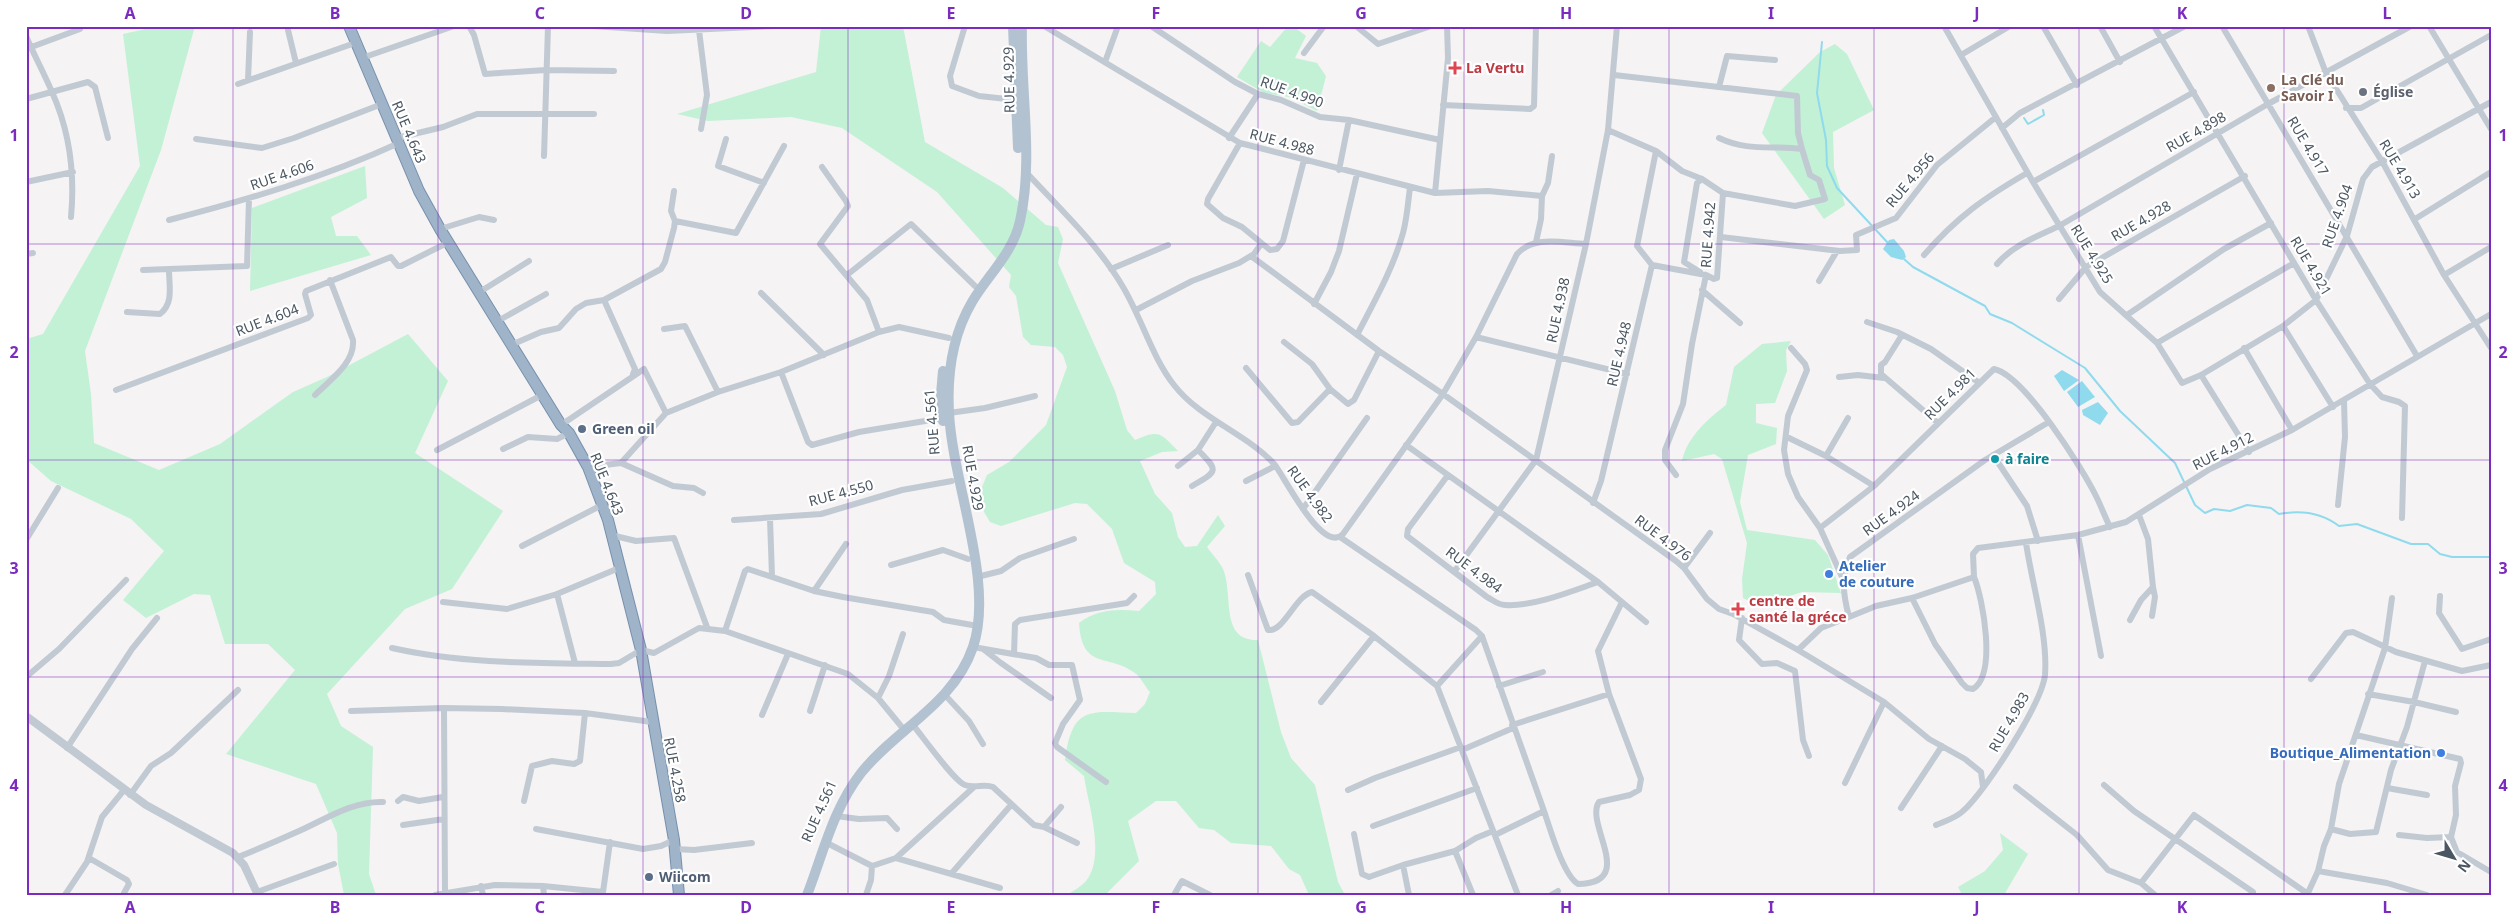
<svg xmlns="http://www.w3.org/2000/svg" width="2517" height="921" font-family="'Noto Sans',sans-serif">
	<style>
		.green { fill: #c3f1d5 }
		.water { fill: #90daee }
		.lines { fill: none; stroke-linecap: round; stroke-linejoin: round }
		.stream { stroke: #90daee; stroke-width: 2 }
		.trunk-casing { stroke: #7690ad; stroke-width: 12 }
		.minor { stroke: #c1cad2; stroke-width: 6 }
		.tertiary { stroke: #c1cad2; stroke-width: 8 }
		.primary { stroke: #b3c2d1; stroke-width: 10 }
		.trunk { stroke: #9fb4c9; stroke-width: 10 }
		.grid { fill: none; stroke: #7b2cbf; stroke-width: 1; stroke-opacity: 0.55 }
		.health-dot { fill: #e0444e; stroke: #fff; stroke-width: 2 }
		.education-dot { fill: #8d6e63; stroke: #fff; stroke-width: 2 }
		.worship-dot { fill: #6b7280; stroke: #fff; stroke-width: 2 }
		.service-dot { fill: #5c6f8a; stroke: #fff; stroke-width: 2 }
		.culture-dot { fill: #0f9aa8; stroke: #fff; stroke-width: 2 }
		.shop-dot { fill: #3f7fe0; stroke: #fff; stroke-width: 2 }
		.labels { text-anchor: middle; stroke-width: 4.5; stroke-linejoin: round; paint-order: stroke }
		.health-label { font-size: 14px; font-weight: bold; fill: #be3a42; stroke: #fff; text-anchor: start }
		.street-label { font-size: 14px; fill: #4a5661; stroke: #fff }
		.education-label { font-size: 14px; font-weight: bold; fill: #785e54; stroke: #fff; text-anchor: start }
		.worship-label { font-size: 14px; font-weight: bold; fill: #5b616d; stroke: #fff; text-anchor: start }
		.service-label { font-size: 14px; font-weight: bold; fill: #4e5e75; stroke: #fff; text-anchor: start }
		.culture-label { font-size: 14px; font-weight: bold; fill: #0d838f; stroke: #fff; text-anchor: start }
		.shop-label { font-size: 14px; font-weight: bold; fill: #366cbe; stroke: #fff; text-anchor: start }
		.neatline { fill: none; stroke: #7b2cbf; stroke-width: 2 }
		.grid-label { font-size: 16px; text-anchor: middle; font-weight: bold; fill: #7b2cbf }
	</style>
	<rect width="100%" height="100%" fill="#f5f3f3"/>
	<path class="green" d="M159 26H195L161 150 85 351 91 394 94 443 159 470 220 444 293 392 327 377 408 334 448 381 415 453 503 511 452 589 405 609 327 694 341 726 373 747 369 874 376 895H344L338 864 337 833 316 784 226 754 295 670 268 644H225L210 595 194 594 146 618 123 600 164 551 131 519 51 481 26 459V339L43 334 140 166 123 34Z
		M821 26H903L925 142 1003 188 1046 225 1058 227 1063 239 1058 263 1115 391 1127 430 1135 440C1159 429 1161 433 1178 451L1162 452 1140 461 1155 494 1172 513 1178 537 1185 547 1197 546 1218 515 1225 526 1207 547C1212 554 1219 561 1223 569 1234 595 1219 641 1258 640L1281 732 1291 758 1315 785 1338 882 1345 895H1309L1300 875 1289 869 1271 846 1231 843 1214 830 1199 828 1176 801H1156L1128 821 1139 861 1105 895H1067C1073 891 1082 886 1086 881 1106 856 1088 804 1084 776L1065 760C1072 706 1089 711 1136 713L1145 704 1150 692C1145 687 1141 677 1135 673 1108 653 1082 671 1079 623 1097 609 1117 609 1139 611L1156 594 1155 582 1124 563 1112 529 1087 504 1075 503 1001 526 990 522 984 512 982 499V487L987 475 1009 462 1046 425 1067 367 1063 355 1055 347 1031 345 1023 337 1016 296 1009 287 1011 275 937 192 842 128 791 117 708 121 677 114 816 72Z
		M1288 26H1293L1306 36 1295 58 1317 63 1326 76 1317 111 1289 97 1264 93 1237 77 1261 41 1270 47Z
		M1835 44 1847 54 1874 110 1833 132 1834 168 1845 205 1824 219 1762 133 1776 95 1820 52Z
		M365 166 367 198 331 217 336 236H357L371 255 250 291 252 208Z
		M1791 341 1786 350 1787 371 1775 403 1756 404V423L1777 428 1776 444 1748 455 1740 502 1747 530 1815 540 1828 555 1841 593 1802 592 1760 606 1743 598 1742 579 1747 543 1722 459 1714 454 1682 461C1687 437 1708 419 1726 405L1734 367 1762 344Z
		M2000 833 2028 854 2004 895H1962L1958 887 1985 871 2003 850Z"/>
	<path class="water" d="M1894 239 1904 251 1906 257 1902 260 1891 257 1883 249 1889 240Z
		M2062 370 2079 380 2064 391 2054 376Z
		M2082 381 2095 397 2078 407 2067 392Z
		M2098 402 2108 413 2100 425 2083 415 2082 410Z"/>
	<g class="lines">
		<path class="stream" d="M1822 42 1817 93 1826 140 1827 166 1837 188 1888 243
			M2024 118 2028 124 2044 115 2043 110
			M1904 259 1913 267 1985 306 1990 314 2012 323 2085 368 2120 411 2175 463 2195 505 2205 513 2214 509 2230 511 2247 505 2271 508 2279 514C2300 510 2322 513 2339 526L2357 524 2411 544H2428L2440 554 2452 557H2491"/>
		<g class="trunk-casing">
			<path id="trunk" d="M349 26 419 191 440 229 561 425 569 433 588 467 608 520 641 650 674 840 679 895"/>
		</g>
		<path class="minor" d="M469 26 474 35 485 74 546 70 614 71
			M593 26 667 31 775 26
			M965 26 950 76 952 86 979 96 1016 100
			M1044 26 1240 143 1435 193 1488 191 1542 196
			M1151 26 1235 82 1258 94 1281 100 1320 117 1349 120 1440 140
			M1356 26 1378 44 1431 26
			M1944 26 2033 182 2100 292 2157 343 2182 383 2201 375 2249 452
			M2043 26 2077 85
			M2100 26 2120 62
			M2154 26 2316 300 2370 384 2382 397 2399 402 2405 406 2402 518
			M2222 26 2417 356
			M2308 26 2326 73 2383 163 2444 275 2491 348
			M2429 26 2491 129
			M288 30 296 63
			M699 30 707 95 701 129
			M26 36C34 55 44 73 52 92 70 132 75 174 71 217
			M26 49 80 29
			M1304 53 1324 26
			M1961 55 2010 26
			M362 58 454 26
			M1105 62 1118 26
			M1614 75 1797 96 1798 133 1802 149
			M248 80 250 32
			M238 84 355 43
			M1719 87 1727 56 1775 60
			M26 99 88 82 95 87 108 138
			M1443 105 1530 109 1534 106 1536 26
			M2346 108H2361L2491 35
			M2002 128 2020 113 2185 26
			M1608 130 1656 151 1682 171 1702 179 1723 193 1717 278 1714 279 1706 275 1692 344 1683 404 1665 450V460L1676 475
			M397 138 443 127 477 114H594
			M1229 138 1258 94
			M1719 138C1749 152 1771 145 1802 149L1810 175 1819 180 1825 199 1795 206 1723 193
			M196 139 262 148 294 138 382 104
			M726 139 718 166 764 183
			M1240 143 1208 199 1207 204 1223 218 1242 227 1270 250 1277 249 1283 241 1304 160
			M544 156 548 26
			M822 167 846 201 848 206 820 244 867 300 879 332
			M1339 170 1349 120
			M1025 171C1059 208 1098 244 1123 287 1142 319 1152 357 1174 385 1200 419 1249 435 1275 465 1285 478 1323 555 1343 534L1443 394 1476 337 1517 254C1534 235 1562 243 1586 244
			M26 182 73 172
			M2033 182 2194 92
			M1435 193 1448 58 1447 26
			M2415 219 2491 172
			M169 220C247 200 325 177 399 143
			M675 221 736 233 784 146
			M440 229 479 217 494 220
			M1721 237 1840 251 1857 250 1856 235 1896 218 1937 165 1996 117
			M1536 242 1541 219 1542 196 1548 183 1552 156
			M26 254 33 253
			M1924 255C1957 217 1984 198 2027 173
			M1251 256 1379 351 1443 394 1676 561 1684 568 1707 599 1719 609 1733 614 1798 650 1884 702 1929 739 1965 759 1981 772 1983 787
			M1997 264C2013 245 2038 236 2059 226L2268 104 2411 26
			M1652 265 1637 246 1656 151
			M1111 269 1168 245
			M143 270 247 266 249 199
			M1700 272 1684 262 1697 183 1702 179
			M847 275 911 224 975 286
			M2444 275 2491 247
			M1819 281 1837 251
			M1702 290 1740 323
			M478 293 529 261
			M761 293 824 355
			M2059 299 2086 267 2245 176
			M604 300 635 369 633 374
			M1314 304 1331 272 1339 251 1357 174
			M1136 310 1192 281 1239 263 1254 254 1261 244
			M127 312 160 314C174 303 169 286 169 270
			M2127 315 2224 249 2271 223
			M496 322 546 294
			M1867 322 1897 332 1931 349 1978 382
			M2283 326 2333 407
			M1357 335C1374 302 1393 269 1403 233 1407 218 1408 203 1410 187
			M1902 335 1885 362 1881 365V374L1938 423
			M1476 337 1627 374
			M1284 342 1312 364 1330 389 1348 404 1354 400 1379 351
			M2157 343 2294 263
			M511 345 541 332 559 328 576 309 586 303 604 300 661 269 665 262 674 228 675 221 671 211 674 191
			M1791 348 1805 364 1807 370 1788 416 1784 450 1788 474 1798 497 1820 528 1843 579
			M2244 348 2292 430
			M1246 368 1292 423 1298 422 1330 389
			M781 372 808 442 812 445 859 432 943 418
			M2201 375 2283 326 2316 300 2347 236 2363 179 2372 167 2491 102
			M1839 377 1858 375 1884 378
			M116 390 308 318 311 315 305 294 306 291 391 257 398 266H401L447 243
			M718 392 781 372 879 332 899 327 949 338
			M315 395C330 380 355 363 353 340L330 280
			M949 413 985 408 1035 396
			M561 425 644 369 666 413
			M1787 437 1826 456 1874 486
			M1406 445 1598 582C1572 591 1533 607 1505 605 1498 605 1493 600 1487 597L1407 536 1408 529 1448 475
			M503 449 528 437 557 439 569 433
			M437 450 542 395
			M1993 455 2027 506 2038 541
			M1826 456 1848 418
			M621 463 673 486 694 488 703 493
			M1178 466 1198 450 1216 422
			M588 467 621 463 666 413 718 392 685 326 664 329
			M1246 481 1275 466
			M1192 486C1218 471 1219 471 1198 450
			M1593 503 1601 481 1652 265 1706 275
			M2338 505 2345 437 2344 401
			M1303 509 1367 418
			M770 519 772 576
			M734 520 821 514 902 490 952 481
			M1820 528 1874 486 1994 369C2024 375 2082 468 2096 496 2101 506 2105 517 2110 527
			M611 535 636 541 674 538 707 627
			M2078 535 2101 656
			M1340 537 1476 630 1482 636 1544 811 1495 835
			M26 540 58 488
			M522 546 602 505
			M891 565 943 550 968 559
			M1684 568 1710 533
			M1454 572 1536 460 1586 244 1608 130 1617 26
			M1248 575 1268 630C1284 632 1295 596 1312 592L1374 636 1437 686 1518 895
			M977 577 1001 571 1020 558 1074 539
			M1598 582 1646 622
			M814 591 846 544
			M2440 596 2439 613 2462 649 2491 639
			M1912 598 1935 644 1962 683 1967 688 1973 689C1997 674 1983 599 1974 577
			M443 602 507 609 557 594
			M2152 616 2155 597 2153 587
			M1849 617 1876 606 1912 598 1974 577 1973 554 1978 548 2078 535 2126 522 2210 469 2292 430 2491 314
			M1742 618 1739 640 1762 664 1777 663 1795 671 1803 740 1809 756
			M2130 620 2141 600 2153 587 2148 539 2139 515
			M725 631 745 571 748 569 814 591 843 597 933 612 944 620 972 625
			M973 647 1036 658 1049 665H1072L1080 700 1063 724 1055 743 1057 747 1106 782
			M392 648C462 664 540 663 611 664L619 663 641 650 654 653 699 628 725 631 848 674 878 698 901 726
			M983 649 1001 663 1051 698
			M1798 650 1821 628 1849 617C1843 594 1841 579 1850 557L1985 460 2049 422
			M1014 654 1015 624 1020 620 1127 603 1134 596
			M575 663 557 594 619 568
			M26 677 59 649 126 580
			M2311 679 2346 633 2353 632 2396 652 2462 671 2491 665
			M1437 686 1482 636
			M1499 686 1543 672
			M2368 694 2414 702 2456 712
			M945 695 969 721 983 744
			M878 698 889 676 903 634
			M1321 702 1374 636
			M444 708 445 892
			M351 711 444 708 502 709 585 713 652 722
			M810 711 825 665
			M762 715 788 654
			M913 725C923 737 954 781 965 785 975 789 984 783 993 787L1034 825 1044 827 1061 807
			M1512 725 1609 694
			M2356 735 2460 759 2461 763 2455 786 2456 815 2451 837
			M67 748 132 649 157 618
			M1462 750 1513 728
			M1845 783 1884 702
			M2104 785 2134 811 2253 892V895
			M2016 787 2077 835 2108 870 2141 883 2155 895
			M2387 788 2427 795
			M1348 790 1375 778 1461 747
			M130 795 151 766 171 753 238 690
			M398 801 403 797 419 801 443 797
			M524 801 532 766 552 761 574 764 580 761 585 713
			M1901 808 1942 746
			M1544 811C1550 828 1563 875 1578 884 1638 883 1584 824 1599 802L1630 795 1639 790 1641 779 1609 694 1598 651 1622 602
			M836 816 859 819 887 818 897 829
			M403 825 444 819
			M1936 825C1945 821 1956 818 1963 811 1985 792 2042 703 2045 675 2048 635 2032 584 2026 543
			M1373 826 1477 788
			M1044 827 1077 843
			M536 829 643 849 661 846 674 840
			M2331 829 2350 834 2376 832 2391 770 2407 727 2425 661
			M1354 834 1362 874 1369 877 1403 865 1455 851 1476 838 1493 831
			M2399 835 2427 838 2451 837 2457 852 2491 872
			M825 842 872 866
			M675 849 694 850 752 843
			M1455 851 1473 895
			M238 857C258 849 279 840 299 831 326 819 352 801 383 802
			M89 858 127 880 129 884 124 893
			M896 858 1000 888
			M1403 865 1409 895
			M2318 871 2387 883 2427 895
			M951 874 1011 805
			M2141 883 2194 815 2308 894
			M481 886 483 895
			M543 886 544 895
			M257 892 334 864
			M65 895 87 862 102 817 124 790
			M435 895 495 885 543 886 603 892 610 842
			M866 895 871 880 872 866 896 858 974 787
			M1174 895 1182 881 1210 895
			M1551 895 1558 891
			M2307 895 2318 871 2324 846 2331 829 2339 784 2385 648 2392 598"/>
		<path class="tertiary" d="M26 716 146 805 233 853 244 865 258 895"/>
		<path class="primary" d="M1013 26 1018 148
			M943 421 941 394 943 371
			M807 895C823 854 833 809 861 773 897 728 953 705 973 647 995 582 952 482 949 412 947 374 952 336 972 302 988 275 1013 253 1020 221 1034 158 1020 90 1022 26"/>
		<use href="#trunk" class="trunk"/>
	</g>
	<path class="grid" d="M233 26V895M438 26V895M643 26V895M848 26V895M1053 26V895M1258 26V895M1464 26V895M1669 26V895M1874 26V895M2079 26V895M2284 26V895M26 244H2491M26 460H2491M26 677H2491"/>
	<g class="health-dot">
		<path d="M1452.5 60.5h5v5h5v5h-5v5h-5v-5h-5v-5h5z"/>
		<path d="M1735.5 601.5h5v5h5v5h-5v5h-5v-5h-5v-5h5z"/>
	</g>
	<circle class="education-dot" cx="2271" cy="88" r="5"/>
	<circle class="worship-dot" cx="2363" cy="92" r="5"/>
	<g class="service-dot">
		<circle cx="582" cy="429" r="5"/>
		<circle cx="649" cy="877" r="5"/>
	</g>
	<circle class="culture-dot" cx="1995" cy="459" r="5"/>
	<g class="shop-dot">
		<circle cx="1829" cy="574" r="5"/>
		<circle cx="2441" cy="753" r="5"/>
	</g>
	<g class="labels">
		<g class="health-label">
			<text x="1466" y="73">La Vertu</text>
			<text x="1749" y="606">centre de<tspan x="1749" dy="16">santé la gréce</tspan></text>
		</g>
		<g class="street-label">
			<text transform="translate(1009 80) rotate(-91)" y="5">RUE 4.929</text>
			<text transform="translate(1292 92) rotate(20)" y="5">RUE 4.990</text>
			<text transform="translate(409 132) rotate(67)" y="5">RUE 4.643</text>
			<text transform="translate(2196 132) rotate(-30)" y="5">RUE 4.898</text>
			<text transform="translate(1282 142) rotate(15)" y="5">RUE 4.988</text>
			<text transform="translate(2308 146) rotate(59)" y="5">RUE 4.917</text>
			<text transform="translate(2400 169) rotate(59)" y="5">RUE 4.913</text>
			<text transform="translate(282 175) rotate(-19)" y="5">RUE 4.606</text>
			<text transform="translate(1910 180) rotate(-50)" y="5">RUE 4.956</text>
			<text transform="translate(2337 216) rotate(-71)" y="5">RUE 4.904</text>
			<text transform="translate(2141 221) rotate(-30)" y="5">RUE 4.928</text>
			<text transform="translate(1708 235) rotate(-86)" y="5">RUE 4.942</text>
			<text transform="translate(2092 254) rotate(58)" y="5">RUE 4.925</text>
			<text transform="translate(2311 266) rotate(59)" y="5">RUE 4.921</text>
			<text transform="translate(1558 310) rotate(-78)" y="5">RUE 4.938</text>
			<text transform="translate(267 320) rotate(-21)" y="5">RUE 4.604</text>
			<text transform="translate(1619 354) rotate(-77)" y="5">RUE 4.948</text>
			<text transform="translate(1950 394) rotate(-45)" y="5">RUE 4.981</text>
			<text transform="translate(932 422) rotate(-95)" y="5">RUE 4.561</text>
			<text transform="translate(2223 451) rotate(-27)" y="5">RUE 4.912</text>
			<text transform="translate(973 478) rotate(80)" y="5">RUE 4.929</text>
			<text transform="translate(607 484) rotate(68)" y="5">RUE 4.643</text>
			<text transform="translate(841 493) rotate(-15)" y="5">RUE 4.550</text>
			<text transform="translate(1310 494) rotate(54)" y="5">RUE 4.982</text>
			<text transform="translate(1891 513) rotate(-36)" y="5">RUE 4.924</text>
			<text transform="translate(1663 538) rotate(37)" y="5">RUE 4.976</text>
			<text transform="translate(1474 570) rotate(37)" y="5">RUE 4.984</text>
			<text transform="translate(2009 722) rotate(-60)" y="5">RUE 4.983</text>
			<text transform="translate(675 770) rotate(79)" y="5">RUE 4.258</text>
			<text transform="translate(819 811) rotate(-66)" y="5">RUE 4.561</text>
		</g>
		<g class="education-label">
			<text x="2281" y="85">La Clé du<tspan x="2281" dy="16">Savoir I</tspan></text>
		</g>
		<g class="worship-label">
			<text x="2373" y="97">Église</text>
		</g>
		<g class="service-label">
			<text x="592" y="434">Green oil</text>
			<text x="659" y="882">Wiicom</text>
		</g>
		<g class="culture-label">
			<text x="2005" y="464">à faire</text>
		</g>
		<g class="shop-label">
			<text x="1839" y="571">Atelier<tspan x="1839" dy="16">de couture</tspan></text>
			<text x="2431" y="758" text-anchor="end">Boutique_Alimentation</text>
		</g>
	</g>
	<rect width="2517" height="921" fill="none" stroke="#ffffff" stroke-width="55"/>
	<g transform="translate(2454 858) rotate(128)" stroke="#ffffff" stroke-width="4" paint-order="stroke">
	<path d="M0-4L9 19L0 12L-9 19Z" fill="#4a5661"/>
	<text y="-8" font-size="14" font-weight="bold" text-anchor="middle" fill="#4a5661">N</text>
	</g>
	<rect x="28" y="28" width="2462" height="866" class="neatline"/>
	<g class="grid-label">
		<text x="130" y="19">A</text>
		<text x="335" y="19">B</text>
		<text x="540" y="19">C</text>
		<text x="746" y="19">D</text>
		<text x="951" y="19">E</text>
		<text x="1156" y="19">F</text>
		<text x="1361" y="19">G</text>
		<text x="1566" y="19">H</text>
		<text x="1771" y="19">I</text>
		<text x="1977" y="19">J</text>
		<text x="2182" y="19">K</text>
		<text x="2387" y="19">L</text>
		<text x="14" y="141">1</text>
		<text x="2503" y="141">1</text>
		<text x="14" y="358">2</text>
		<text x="2503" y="358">2</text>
		<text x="14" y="574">3</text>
		<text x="2503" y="574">3</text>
		<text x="14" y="791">4</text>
		<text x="2503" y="791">4</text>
		<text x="130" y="913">A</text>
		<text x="335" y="913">B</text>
		<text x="540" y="913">C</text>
		<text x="746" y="913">D</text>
		<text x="951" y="913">E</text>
		<text x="1156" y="913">F</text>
		<text x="1361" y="913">G</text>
		<text x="1566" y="913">H</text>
		<text x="1771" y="913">I</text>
		<text x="1977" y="913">J</text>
		<text x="2182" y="913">K</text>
		<text x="2387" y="913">L</text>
	</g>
</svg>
